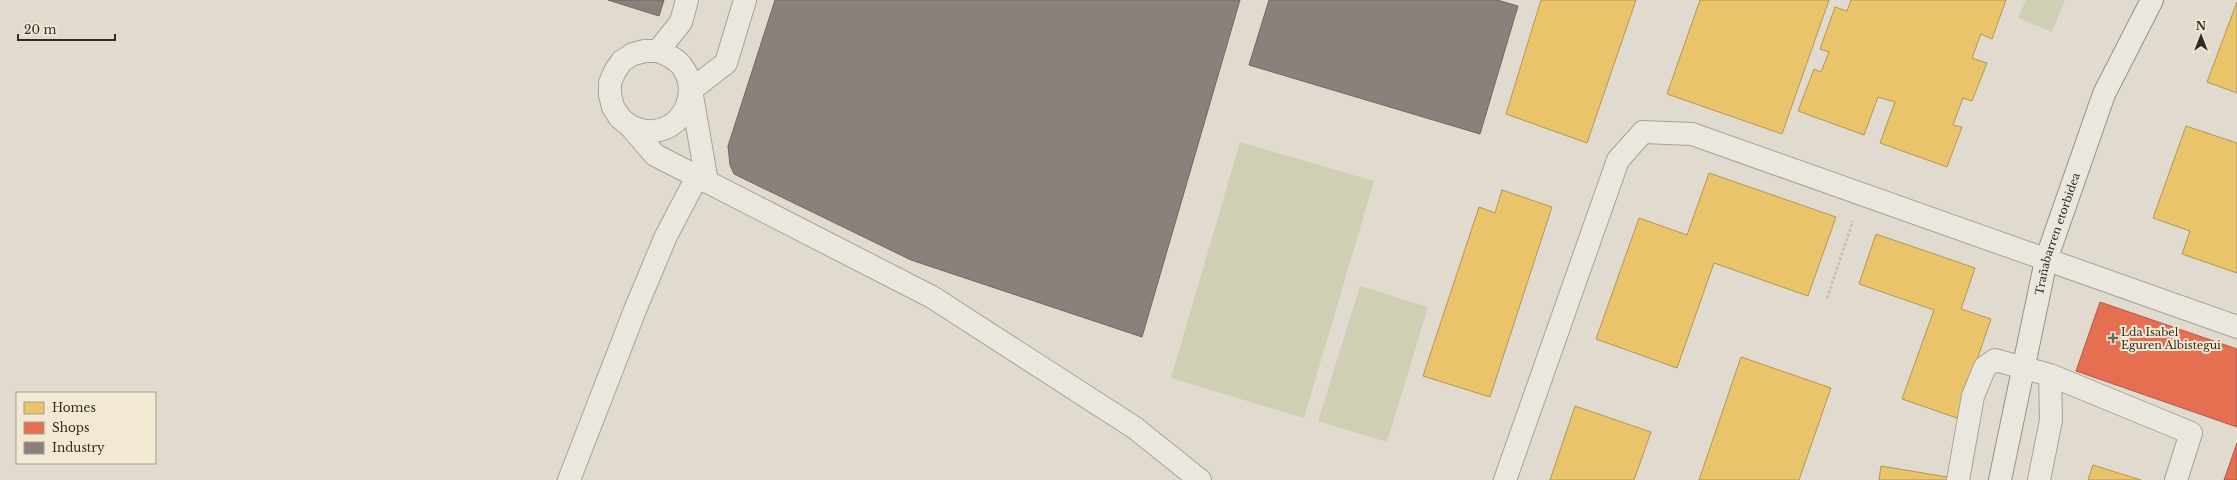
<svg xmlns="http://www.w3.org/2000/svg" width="2237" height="480" font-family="'Libre Baskerville',serif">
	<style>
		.green { fill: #d0cfb3 }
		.homes { fill: #e9c46a; stroke: #b39654 }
		.shops { fill: #e76f51; stroke: #b25a42 }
		.industry { fill: #8a817c; stroke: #706760 }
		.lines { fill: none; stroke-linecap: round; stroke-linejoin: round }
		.street-casing { stroke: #a7a197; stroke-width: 24 }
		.secondary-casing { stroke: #969088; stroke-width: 24 }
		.path { stroke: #c2beb6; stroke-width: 2.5; stroke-dasharray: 3 2; stroke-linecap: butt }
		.street { stroke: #eae7df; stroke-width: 22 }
		.secondary { stroke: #eae7df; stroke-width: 22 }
		.poi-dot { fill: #71685d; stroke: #f2e9d5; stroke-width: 1.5 }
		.labels { text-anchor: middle; stroke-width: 4; stroke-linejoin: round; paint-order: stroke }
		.street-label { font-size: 11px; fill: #352a20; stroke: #f2e9d5 }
		.poi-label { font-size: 11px; fill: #352a20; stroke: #f2e9d5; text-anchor: start }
	</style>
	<rect width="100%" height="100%" fill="#e1dbcf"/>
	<path class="green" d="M2026 0H2065L2052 32 2018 18Z
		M1240 142 1374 181 1304 418 1171 378Z
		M1360 286 1428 307 1387 442 1318 421Z"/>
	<path class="homes" d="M1541 0H1636L1587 143 1506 114Z
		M1700 0H1829L1782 134 1667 94Z
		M1851 0H2006L1992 39 1981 34 1972 58 1987 63 1972 101 1963 98 1953 125 1962 127 1947 167 1880 143 1895 102 1878 97 1864 135 1798 111 1814 69 1821 72 1829 52 1820 49 1835 7 1847 11Z
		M2237 2V93L2207 82Z
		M2186 126 2237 143V273L2182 254 2190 231 2153 218Z
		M1709 173 1836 217 1808 296 1714 263 1677 368 1596 339 1639 218 1687 235Z
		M1502 190 1552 207 1490 397 1423 376 1479 207 1495 213Z
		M1876 234 1975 268 1961 309 1991 319 1957 418 1902 399 1934 310 1859 284Z
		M1741 357 1831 388 1799 480H1699Z
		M1575 406 1651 432 1634 480H1550Z
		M2093 465 2141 480H2088Z
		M1881 466 1953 478 1952 480H1879Z"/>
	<path class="shops" d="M2100 302 2237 349V427L2076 371Z
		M2237 443V480H2224Z"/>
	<path class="industry" d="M608 0H664L659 16Z
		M775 0H1240L1142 337 911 260 734 174 730 165 728 146Z
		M1269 0H1497L1518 6 1480 134 1249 65Z"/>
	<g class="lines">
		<g class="street-casing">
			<path id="street" d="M687 0 681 22 658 51H645L633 54 622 61 615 71 610 83V95L613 107 620 118 630 126 655 155 932 297 1135 428 1200 480
				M630 126C637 129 645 132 654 131 685 128 701 90 681 65 675 58 666 54 658 51
				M707 182 691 90 726 63 745 0
				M2050 375 2191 433 2176 480
				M569 480 635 310 666 236 697 177
				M1505 480 1618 160 1643 132 1692 134 2237 327
				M1958 480 1973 396 1985 367 1995 360 2050 375 2051 420 2039 480"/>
		</g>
		<g class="secondary-casing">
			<g id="secondary">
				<path id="s1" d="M2000 480 2046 260 2104 94 2152 0"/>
			</g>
		</g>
		<path class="path" d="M1827 298 1853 221"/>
		<use href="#street" class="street"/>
		<use href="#secondary" class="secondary"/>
	</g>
	<path class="poi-dot" d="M2111 332h4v4h4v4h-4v4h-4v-4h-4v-4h4z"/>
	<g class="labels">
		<g class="street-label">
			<text dy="4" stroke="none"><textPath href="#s1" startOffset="253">Trañabarren etorbidea</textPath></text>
		</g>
		<g class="poi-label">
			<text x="2121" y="336">Lda Isabel<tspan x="2121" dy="13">Eguren Albistegui</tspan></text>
		</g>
	</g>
	<rect x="16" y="392" width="140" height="72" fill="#f2e9d5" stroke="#a69d8d"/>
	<rect x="24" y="402" width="20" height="12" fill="#e9c46a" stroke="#a69d8d"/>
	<text x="52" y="412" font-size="12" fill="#352a20">Homes</text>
	<rect x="24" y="422" width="20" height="12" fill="#e76f51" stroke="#a69d8d"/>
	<text x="52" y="432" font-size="12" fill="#352a20">Shops</text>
	<rect x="24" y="442" width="20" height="12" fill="#8a817c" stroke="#a69d8d"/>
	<text x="52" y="452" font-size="12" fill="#352a20">Industry</text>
	<g transform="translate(2201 36)" stroke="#f2e9d5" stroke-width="3" paint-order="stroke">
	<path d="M0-3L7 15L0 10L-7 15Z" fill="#352a20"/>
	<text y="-6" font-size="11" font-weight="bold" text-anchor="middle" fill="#352a20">N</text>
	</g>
	<path d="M18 34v6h97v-6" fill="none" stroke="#352a20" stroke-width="2"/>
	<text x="24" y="34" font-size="12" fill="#352a20" stroke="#f2e9d5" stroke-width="3" paint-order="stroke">20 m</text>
</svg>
